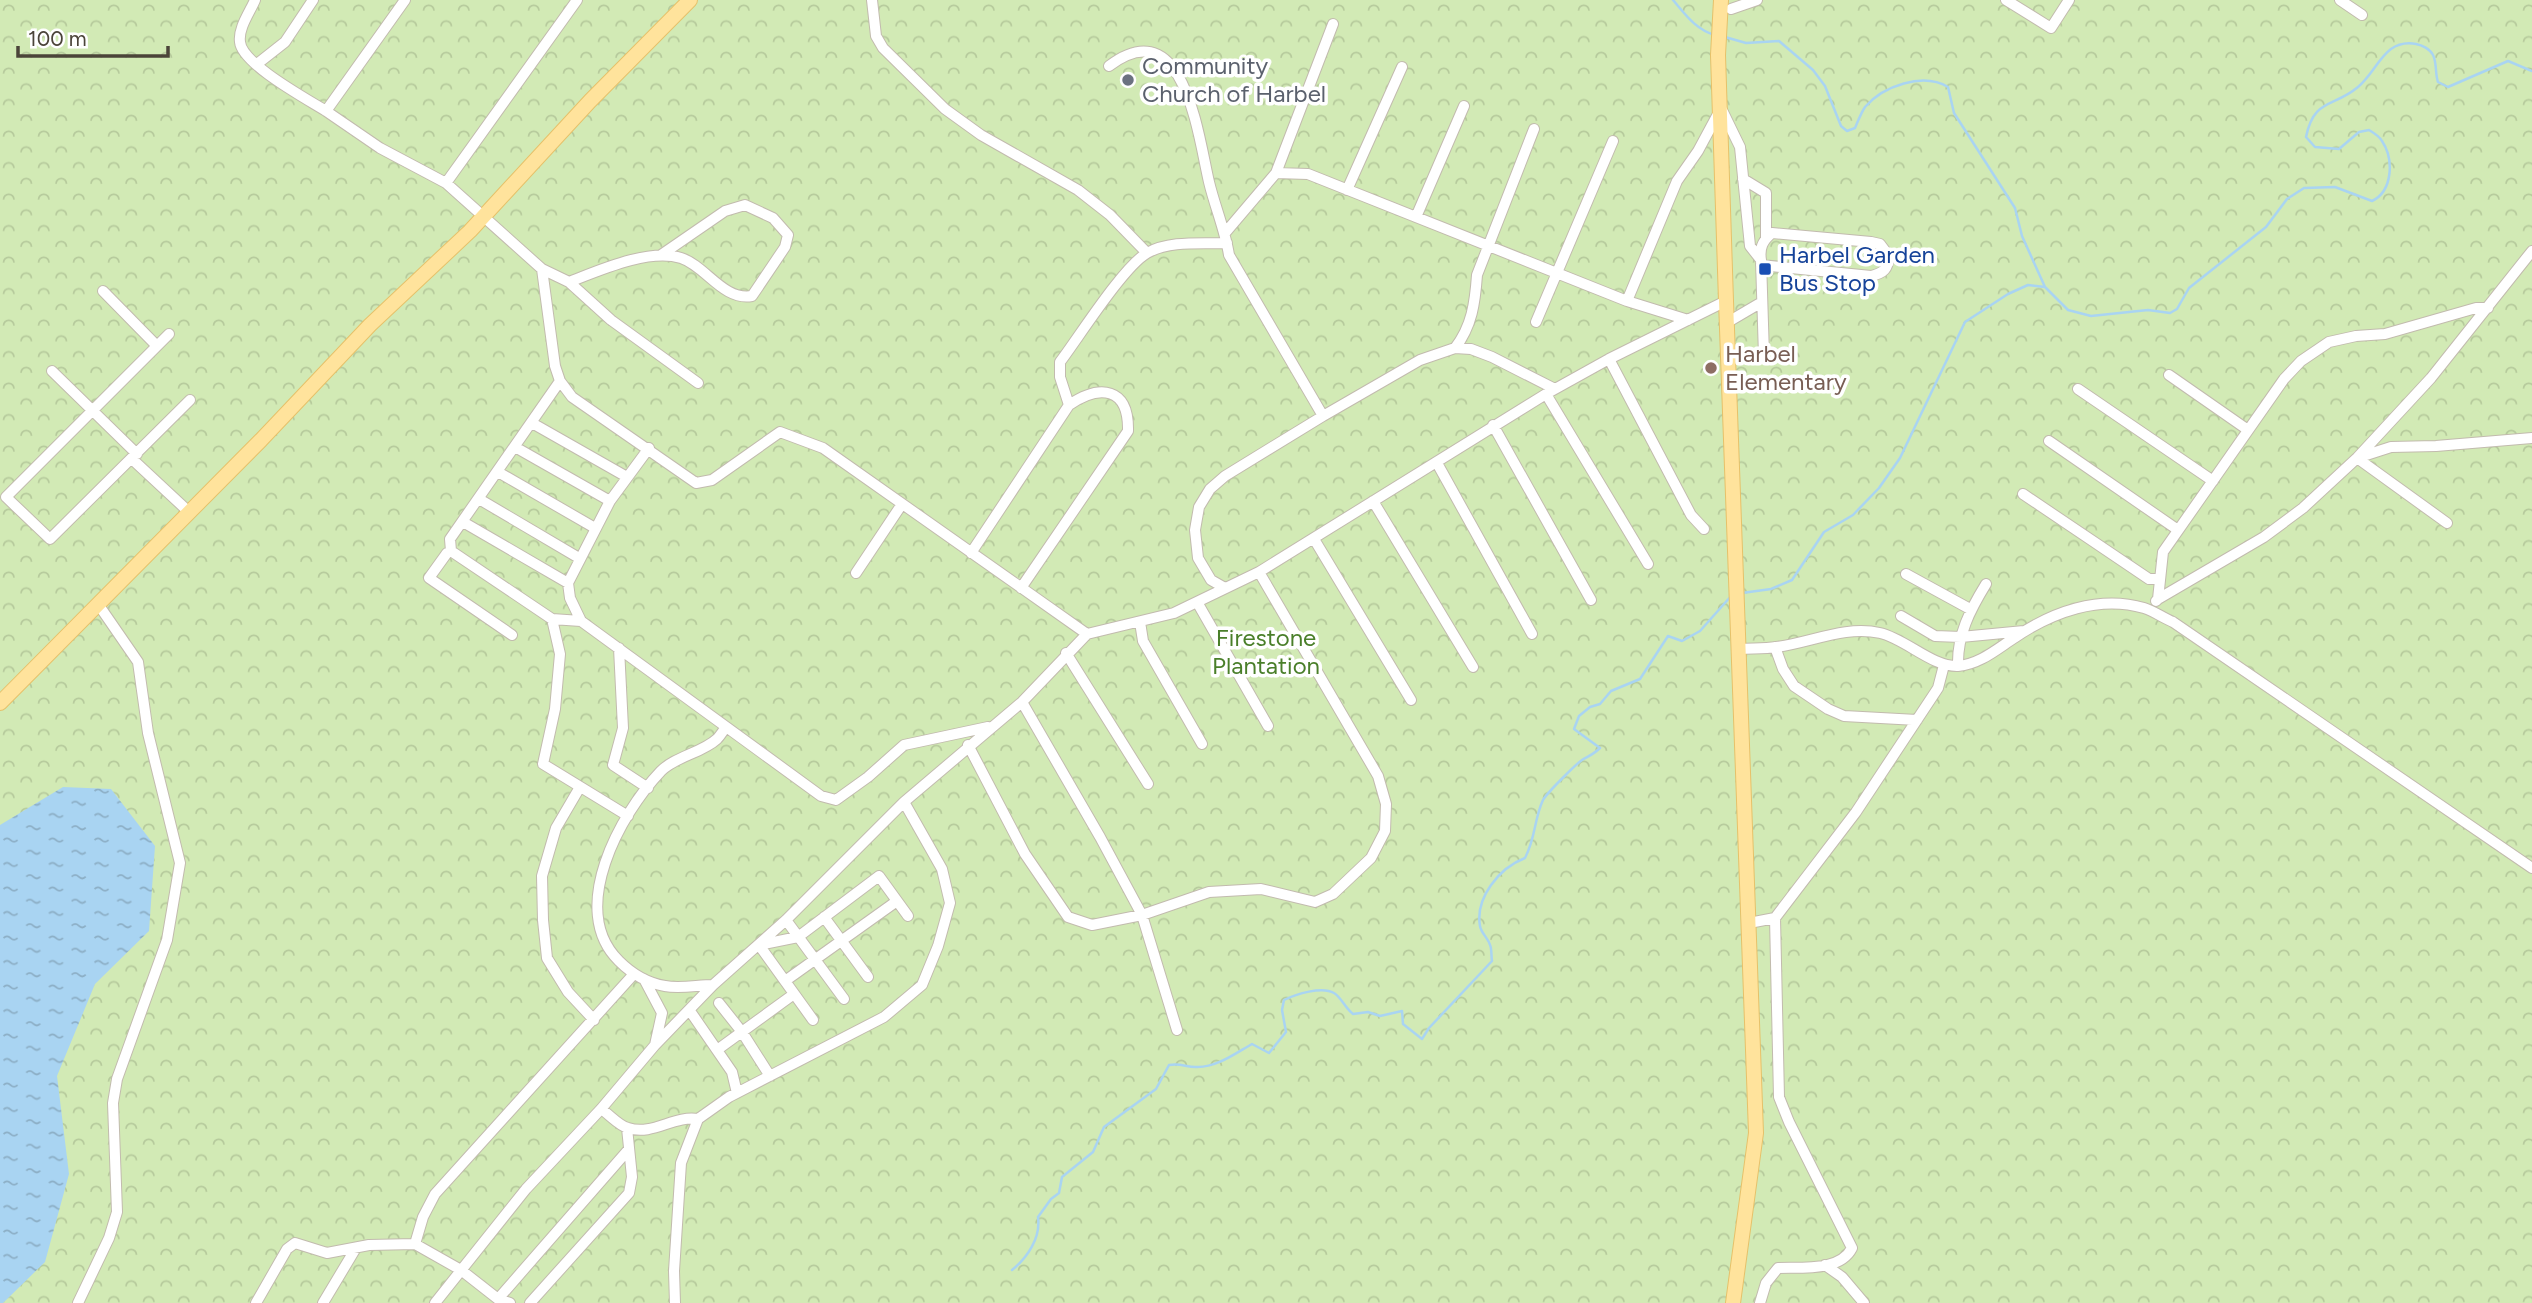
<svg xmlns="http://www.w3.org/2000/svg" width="2532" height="1303" font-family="Figtree,sans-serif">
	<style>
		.forest { fill: url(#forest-crowns) }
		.water { fill: url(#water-ripples) }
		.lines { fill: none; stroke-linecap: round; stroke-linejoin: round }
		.stream { stroke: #a9d4f2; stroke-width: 2.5 }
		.minor-casing { stroke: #c2bbae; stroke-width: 12 }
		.major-casing { stroke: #e6c16a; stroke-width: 16 }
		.minor { stroke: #fff; stroke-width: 10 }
		.major { stroke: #ffe39c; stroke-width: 14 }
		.worship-dot { fill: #6b7280; stroke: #fff; stroke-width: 2.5 }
		.transit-dot { fill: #1a4fb4; stroke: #fff; stroke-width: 2.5 }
		.education-dot { fill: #8d6e63; stroke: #fff; stroke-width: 2.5 }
		.labels { text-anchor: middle; stroke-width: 7; stroke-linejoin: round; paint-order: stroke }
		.worship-label { font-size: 24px; fill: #5b616d; stroke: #fff; text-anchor: start }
		.transit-label { font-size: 24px; fill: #164399; stroke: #fff; text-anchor: start }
		.education-label { font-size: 24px; fill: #785e54; stroke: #fff; text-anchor: start }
		.park-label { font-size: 24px; fill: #4a7f2a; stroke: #fff }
	</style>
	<defs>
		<pattern id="forest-crowns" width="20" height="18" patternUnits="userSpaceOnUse" patternTransform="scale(1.75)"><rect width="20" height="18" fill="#d2eab5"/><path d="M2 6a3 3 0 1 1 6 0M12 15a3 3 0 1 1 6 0" fill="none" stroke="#b6ca9c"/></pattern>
		<pattern id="water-ripples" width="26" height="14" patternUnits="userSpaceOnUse" patternTransform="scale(1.75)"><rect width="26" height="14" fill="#a9d4f2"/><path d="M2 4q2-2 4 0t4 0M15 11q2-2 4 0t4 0" fill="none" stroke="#8caec5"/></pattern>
	</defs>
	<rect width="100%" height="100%" fill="#f6f3ec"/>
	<path class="forest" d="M0 0H2532V1303H0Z"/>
	<path class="water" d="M63 787 111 789 155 846 149 931 95 984 57 1076 69 1174 45 1262 3 1303H0V825Z"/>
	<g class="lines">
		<path class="stream" d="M1673 0C1685 14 1696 30 1715 35
			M1725 37 1746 43 1779 41 1813 70 1825 86 1841 126 1847 131 1855 128C1858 121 1861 113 1865 107 1883 86 1923 72 1948 87L1954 113 2015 208 2022 236 2045 287 2068 310 2091 316 2148 310 2170 313 2177 309 2189 288 2266 227 2287 199 2304 188 2335 187 2372 201C2393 191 2394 159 2382 141 2380 137 2374 133 2369 130L2359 132 2339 149 2315 147 2306 137C2314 98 2333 108 2358 87 2378 71 2384 38 2416 44 2422 45 2430 49 2433 55 2437 63 2435 74 2438 82L2448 87 2508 61 2532 71
			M1742 593 1771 589 1792 580 1824 532 1853 515 1879 488 1900 458 1965 322 2008 294 2028 285 2045 287
			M1012 1270C1027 1258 1041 1238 1038 1217L1051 1199 1059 1193 1062 1177 1093 1152 1104 1127 1156 1089 1169 1065C1182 1063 1185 1067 1196 1067 1216 1068 1236 1053 1252 1044L1269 1053 1286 1032 1282 1010 1284 1000C1296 994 1322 986 1334 993 1341 997 1345 1008 1353 1014L1368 1012 1380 1016 1402 1011 1403 1024 1422 1039 1429 1028 1492 961C1491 956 1492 949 1490 945 1488 938 1481 933 1480 926 1475 898 1499 868 1525 858 1536 837 1534 819 1543 800 1547 793 1575 765 1582 760 1589 756 1594 754 1600 748L1574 729 1579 716 1590 707 1600 704 1611 691 1640 679 1668 636 1682 641 1700 631 1732 595"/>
		<g class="minor-casing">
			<path id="minor" d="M255 0C250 12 238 28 240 42 242 64 307 99 326 111
				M405 0 326 111 380 148 446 183 542 269 555 366 560 381 572 397 696 483 712 480 780 432 823 448 1087 634
				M872 0 876 36 883 48 945 109 981 135 1078 190 1110 215 1147 253
				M2006 0 2051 28 2069 0
				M2340 0 2362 15
				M1731 9 1757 0
				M257 64 285 42 313 0
				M1109 66C1184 9 1198 135 1209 182 1215 207 1225 230 1229 255L1323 416
				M1722 110 1740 147 1750 246 1761 260 1764 356
				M1276 173 1308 174 1627 301 1688 320
				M1743 179 1766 193V238
				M446 183 577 0
				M1347 190 1402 67
				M1416 217 1464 106
				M1225 233 1276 173 1333 24
				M1761 260C1759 248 1763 240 1772 233L1871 242 1880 244 1889 256C1888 269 1884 273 1871 276L1761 265
				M542 269 569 282 611 320 698 383
				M569 282C600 270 649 248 681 258 706 266 723 301 752 296L785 247 788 235 773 218 745 205 725 211 661 255
				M103 291 157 346
				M1627 301 1677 181 1698 151 1719 112
				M1536 322 1613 141
				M1728 322 1762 302
				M169 334 6 497 50 539 190 400
				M1455 348C1472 326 1475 303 1477 275L1534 129
				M1609 359 1691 515 1704 529
				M52 371 137 454
				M2169 375 2248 430
				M560 381 450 539 451 551 552 619 581 621
				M2078 389 2213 481
				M1546 394 1648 564
				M1069 405 1060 377V362C1079 337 1123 267 1147 253 1170 240 1202 244 1227 243
				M532 423 627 477
				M1493 425 1591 600
				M2049 441 2178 530
				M515 447 610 501
				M649 448 610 501 568 583 570 598 581 621 821 796 836 800 868 777 904 745 988 727
				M2360 457 2391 447 2436 446 2532 438
				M2357 458 2447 523
				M132 459 190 513
				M1437 463 1532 634
				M498 472 595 528
				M2023 494 2149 579H2160
				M479 499 579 558
				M1373 501 1473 667
				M463 522 568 583
				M1314 539 1411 700
				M451 551 447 553 429 578 512 635
				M971 553 1069 405C1100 384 1129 387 1128 431L1021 588
				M856 573 902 504
				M1906 574 1970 609
				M1225 588 1211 580 1198 558 1195 530 1199 507 1210 489 1225 476 1323 416 1420 360 1455 348 1471 349 1492 357 1555 389
				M2158 599 2264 537 2303 508 2357 458 2431 378 2532 251
				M2156 601 2158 599 2163 552 2284 379 2301 361 2329 342 2356 336 2385 334 2476 308H2488
				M1197 602 1268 726
				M1901 616 1935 636 1961 637 2024 631
				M552 619 560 654 555 709 543 764 628 816
				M1140 622 1143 641 1202 744
				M1775 647 1783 669 1794 686 1828 709 1844 716 1917 720
				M619 648 623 728 613 765 648 788
				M1739 649C1751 648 1764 649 1776 647 1810 643 1845 625 1880 633 1906 639 1932 667 1958 666 1980 664 1997 649 2014 638 2052 612 2099 595 2144 608 2154 611 2163 618 2173 622L2532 868
				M1066 653 1148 784
				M1958 666C1957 635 1970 610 1986 584
				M1022 702 1100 837 1142 915 1177 1030
				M968 745 1025 854 1068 917 1092 925 1142 915 1209 892 1261 889 1315 902 1333 894 1371 858 1385 831 1386 804 1378 776 1259 572
				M580 787 556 828 542 876 543 920 547 958 568 992 594 1020
				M824 917 868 977
				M786 920 844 999
				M1749 923 1775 918 1856 812 1938 688 1944 665
				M644 979 662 1013 655 1045
				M785 981 897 901
				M713 985C698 985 680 989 665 986 647 983 632 974 619 961 567 910 620 814 661 771 676 756 702 753 717 739 720 736 723 731 726 727
				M719 1003 742 1032 770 1076
				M690 1011 732 1072 737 1093
				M813 1020 759 945 798 937 879 876 908 916
				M717 1050 794 994
				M601 1109C609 1114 619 1126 628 1128 653 1136 674 1115 698 1119
				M415 1244 423 1217 435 1194 633 975
				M1825 1265 1842 1277 1864 1303
				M498 1299 629 1149
				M78 1303 109 1238 117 1212 113 1103 117 1079 167 940 180 863 148 733 138 662 98 604
				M256 1303 287 1249 295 1243 327 1253 369 1245 415 1244 461 1270 498 1299 510 1303
				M323 1303 356 1248
				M435 1303 526 1189 601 1109 655 1045 713 985 786 920 904 802 1022 702 1087 634 1174 613 1259 572 1546 394 1609 359 1726 301
				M530 1303 629 1193 632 1177 627 1128
				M675 1303 674 1271 681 1163 698 1119 729 1097 884 1017 922 985 938 946 950 903 942 869 904 802
				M1760 1303 1766 1283 1778 1268C1801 1267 1840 1272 1852 1248L1789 1122 1779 1097 1775 918"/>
		</g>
		<g class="major-casing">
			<path id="major" d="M1721 0 1718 55 1726 301 1756 1133 1733 1303
				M0 703 261 440 370 325 470 231 590 101 690 0"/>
		</g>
		<use href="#minor" class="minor"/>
		<use href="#major" class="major"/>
	</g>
	<circle class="worship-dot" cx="1128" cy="80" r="7"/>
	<rect class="transit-dot" x="1758" y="262" width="14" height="14" rx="3.5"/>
	<circle class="education-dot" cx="1711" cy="368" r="7"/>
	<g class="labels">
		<g class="worship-label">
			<text x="1142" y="74">Community<tspan x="1142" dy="28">Church of Harbel</tspan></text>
		</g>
		<g class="transit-label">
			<text x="1779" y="263">Harbel Garden<tspan x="1779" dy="28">Bus Stop</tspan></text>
		</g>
		<g class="education-label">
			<text x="1725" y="362">Harbel<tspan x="1725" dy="28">Elementary</tspan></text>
		</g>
		<g class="park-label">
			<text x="1266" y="646">Firestone<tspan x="1266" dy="28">Plantation</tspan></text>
		</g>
	</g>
	<path d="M18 46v10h150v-10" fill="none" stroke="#4b4439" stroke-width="3.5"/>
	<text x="28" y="46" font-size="21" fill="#4b4439" stroke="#ffffff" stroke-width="5" paint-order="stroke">100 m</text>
</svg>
